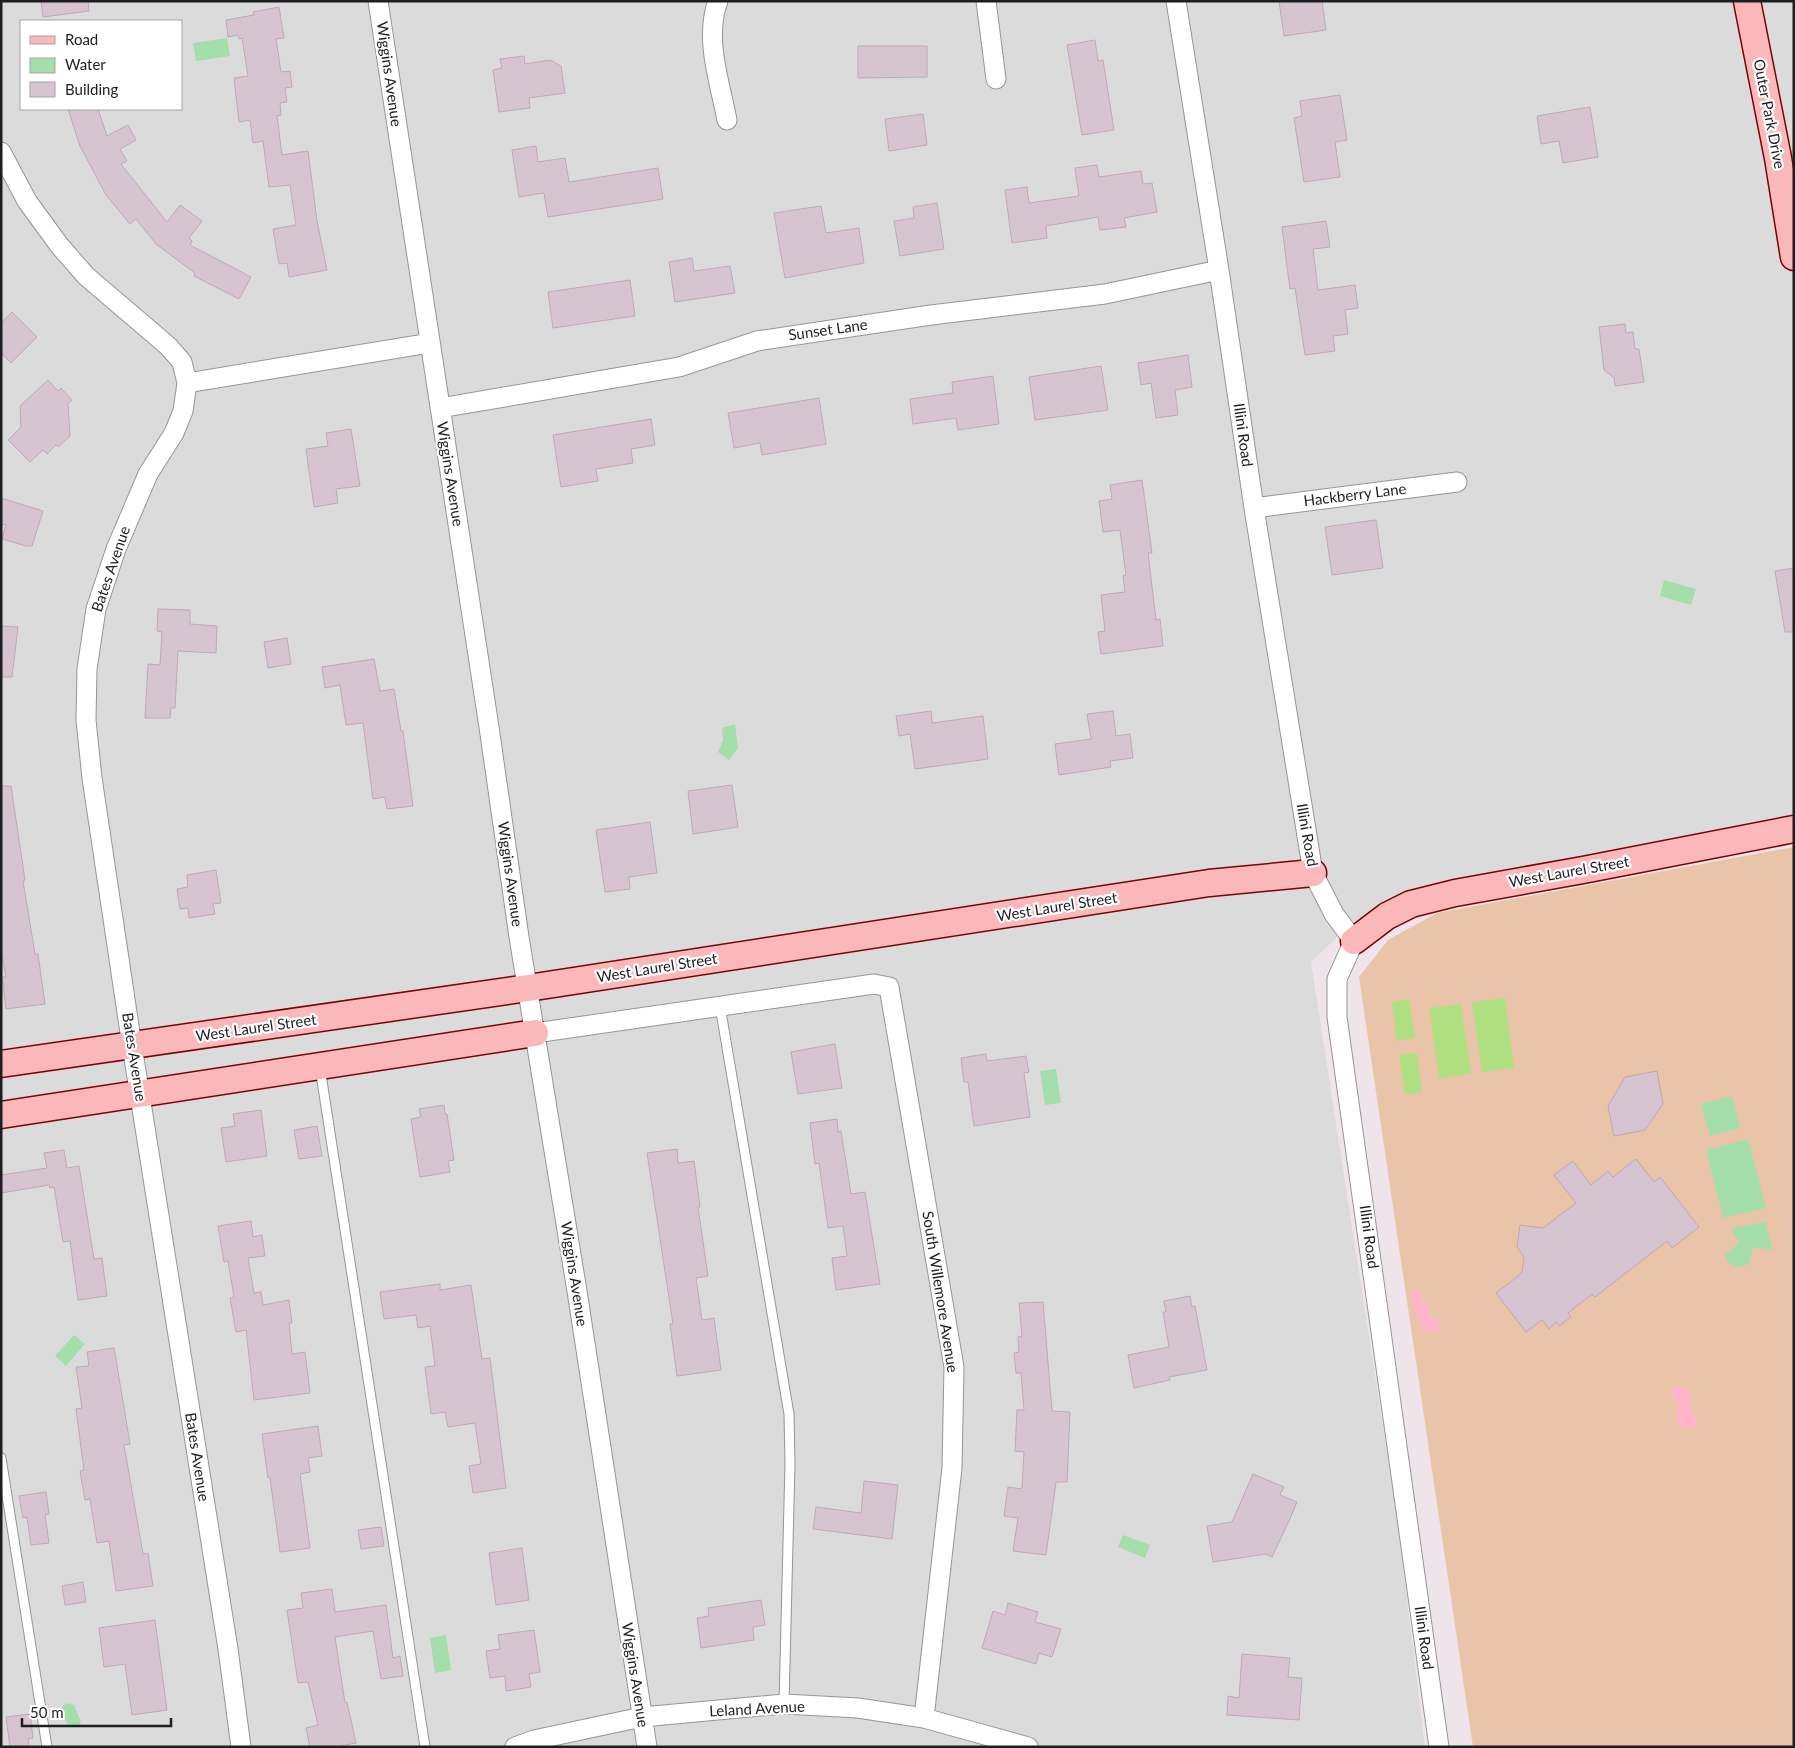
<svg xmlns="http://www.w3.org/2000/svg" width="1795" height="1748" font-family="Lato,sans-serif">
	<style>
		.residential { fill: #dcdbdc; fill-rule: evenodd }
		.grass { fill: #eac4a9 }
		.sand { fill: #ffb3ca }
		.pitch { fill: #afe081 }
		.water { fill: #a4deab }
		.building { fill: #d6c5d0; stroke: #c1a6b8 }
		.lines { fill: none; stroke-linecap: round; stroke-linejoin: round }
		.lane-casing { stroke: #959595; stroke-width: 11 }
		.street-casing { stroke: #959595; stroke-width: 21 }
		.secondary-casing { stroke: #770403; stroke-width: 29 }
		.lane { stroke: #fff; stroke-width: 9 }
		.street { stroke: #fff; stroke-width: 19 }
		.secondary { stroke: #fab8bb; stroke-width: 26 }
		.labels { text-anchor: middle; stroke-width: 4.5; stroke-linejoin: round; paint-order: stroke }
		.street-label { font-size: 15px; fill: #1e1e1e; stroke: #fff }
	</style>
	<rect width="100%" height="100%" fill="#efe4e9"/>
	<path class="residential" d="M1 1H1794V818L1425 889 1353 922 1311 962 1397 1517 1425 1747H1ZM21 21H181V109H21Z"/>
	<path class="grass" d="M1794 847V1747H1473L1359 977 1388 940 1437 913Z"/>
	<path class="sand" d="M1419 1291 1422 1295V1302L1427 1305 1429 1316 1439 1320V1330C1433 1332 1427 1334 1421 1329V1323C1419 1321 1411 1300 1411 1296L1414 1292Z
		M1678 1386 1689 1391 1690 1404 1696 1417 1695 1426C1683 1430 1682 1429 1676 1418L1679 1407 1672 1394 1673 1388Z"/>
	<path class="pitch" d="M1505 998 1514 1068 1482 1072 1472 1002Z
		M1409 999 1415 1038 1397 1041 1392 1002Z
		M1461 1004 1471 1074 1439 1078 1429 1008Z
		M1417 1053 1422 1092 1405 1094 1399 1055Z"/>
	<path class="water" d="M227 38 230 56 196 61 193 43Z
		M1664 580 1696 589 1691 605 1660 596Z
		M735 724 738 748 729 760 718 752 723 740 722 728Z
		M1056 1069 1061 1103 1045 1105 1040 1071Z
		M1732 1096 1740 1128 1710 1136 1701 1104Z
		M1748 1139 1766 1208 1723 1218 1706 1150Z
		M1765 1222 1773 1250 1753 1247 1749 1264 1739 1267 1729 1264 1725 1254 1739 1243 1731 1228Z
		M74 1335 85 1344 66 1366 55 1356Z
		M1123 1535 1150 1545 1145 1558 1118 1547Z
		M446 1635 451 1670 435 1673 430 1638Z
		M66 1703 74 1705 81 1722C77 1728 73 1728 68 1725L61 1712V1708Z"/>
	<path class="building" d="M41 1H88L89 11 43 17Z
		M1279 1H1322L1326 30 1284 36Z
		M279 7 284 38 276 39 281 72 290 71 292 87 285 88 287 102 280 103 281 115 277 116 282 155 308 151 317 221 327 270 289 277 287 263 279 264 273 229 296 225 290 185 269 187 263 141 253 143 250 120 239 122 234 78 248 76 242 38 239 39 238 35 228 37 226 20 254 15 253 12Z
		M1095 40 1098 61 1103 60 1114 130 1082 135 1067 45Z
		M858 46H927V77L858 78Z
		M524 56 525 64 550 60 561 66 565 93 529 98 530 108 499 112 493 70 502 68 500 59Z
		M1340 95 1347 140 1335 142 1340 177 1304 182 1294 118 1302 116 1300 101Z
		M1590 107 1598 157 1563 163 1559 141 1541 144 1537 116Z
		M68 109H98L107 136 128 125 136 140 120 149 127 161 121 164 167 222 180 205 202 221 189 238 192 241 190 245 251 277 239 299 194 276 195 273 156 244 136 219 130 224 106 195 80 146Z
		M923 114 927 145 889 151 885 119Z
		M536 146 538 162 565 158 569 182 658 168 663 199 548 217 544 193 519 197 512 150Z
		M1097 165 1099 177 1141 171 1143 184 1152 183 1157 212 1124 218 1126 227 1100 230 1098 217 1046 226 1047 238 1012 243 1005 190 1027 187 1029 203 1079 196 1075 168Z
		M937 203 944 249 900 256 894 221 914 218 913 207Z
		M821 206 826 233 859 228 864 263 785 278 774 213Z
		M1326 221 1330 247 1313 249 1318 290 1355 285 1358 308 1345 310 1348 334 1333 336 1335 351 1305 355 1295 288 1290 289 1282 227Z
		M692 258 694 271 730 266 735 293 675 302 669 262Z
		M630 280 635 316 553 328 548 292Z
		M12 312 37 337 11 363 1 353V323Z
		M1625 324 1626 333 1633 332 1635 349H1639L1644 382 1615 386 1614 378 1604 370 1599 327Z
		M1188 355 1192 387 1175 390 1178 415 1156 418 1151 383 1141 385 1138 363Z
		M1101 366 1108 410 1035 420 1029 377Z
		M993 376 999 424 958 430 956 418 913 424 910 399 953 393 952 382Z
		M48 380 58 391 61 388 72 400 68 404 70 436 58 447 56 445 47 454 43 450 30 462 8 440 21 427 20 406Z
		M819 398 826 444 762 455 760 443 734 448 728 413Z
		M651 419 655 445 631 449 633 463 596 469 598 481 561 487 553 435Z
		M351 429 360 486 336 489 338 503 314 507 306 449 328 446 326 433Z
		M1142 480 1152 553H1148L1156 620 1160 619 1163 646 1101 654 1098 632 1105 631 1101 595 1125 592 1123 576 1126 575 1120 530 1103 532 1099 501 1112 499 1110 485Z
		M1 498 43 511 32 546H26L2 539 6 525 1 524Z
		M1376 520 1383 568 1332 575 1325 527Z
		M1794 568V632H1785L1775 571Z
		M158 609 190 610V624L217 626 216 653 178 651 175 708H171L170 718H145L148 664 160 665 162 632 157 631Z
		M1 626 18 627 12 677H1Z
		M287 638 291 664 268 668 264 642Z
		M374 659 380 691 394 689 401 731H403L413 806 387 809 385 797 373 799 363 723 346 725 340 685 325 688 322 667Z
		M931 711 932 723 983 716 988 759 915 769 910 734 899 736 896 716Z
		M1113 711 1116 736 1130 734 1133 758 1110 761 1111 767 1059 775 1055 744 1091 739 1087 714Z
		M732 785 738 827 693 834 688 791Z
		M1 786H11L25 880 23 881 35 954H38L45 1004 6 1009 2 977H6L1 951Z
		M650 822 657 873 629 877 630 889 605 892 596 830Z
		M216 870 221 903 213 904 215 914 189 918 188 908 180 909 177 889 188 887 187 875Z
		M835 1044 842 1088 798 1094 791 1052Z
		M986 1054 987 1061 1026 1056 1029 1072 1024 1073 1030 1117 974 1126 968 1082H964L961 1058Z
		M1657 1071 1663 1104 1645 1130 1614 1136 1608 1106 1625 1077Z
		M444 1105 445 1114H447L454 1160 448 1161 450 1172 420 1177 411 1119 421 1117 419 1109Z
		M261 1110 267 1156 226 1162 221 1128 235 1126 233 1114Z
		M837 1119 838 1132 841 1131 851 1194 865 1192 880 1284 836 1290 832 1258 847 1256 843 1226 828 1228 819 1163 815 1164 810 1123Z
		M317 1126 322 1156 299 1159 294 1130Z
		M677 1149 678 1163 694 1161 700 1207H698L708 1276 696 1278 702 1320 714 1318 721 1370 677 1376 670 1324H673L647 1153Z
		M64 1150 67 1168 79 1166 94 1259 102 1258 107 1296 78 1300 70 1241 63 1242 54 1187 50 1188 49 1185 1 1193V1175L47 1168 44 1153Z
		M1636 1159 1654 1182 1660 1177 1699 1227 1672 1248 1667 1241 1595 1297 1592 1294 1568 1313 1571 1317 1559 1326 1556 1322 1549 1329 1542 1320 1526 1332 1496 1293 1522 1273 1524 1257 1517 1247 1520 1225 1543 1228 1576 1203 1554 1175 1573 1161 1591 1185 1608 1171 1613 1177Z
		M251 1221 253 1237 262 1235 265 1256 248 1258 254 1293 261 1292 263 1305 289 1300 292 1323H289L292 1354 305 1352 310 1393 254 1400 246 1330 236 1332 230 1298 234 1297 228 1261 224 1262 218 1226Z
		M440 1284V1290L471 1285 482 1359 490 1358 506 1488 473 1493 469 1466 481 1464 475 1423 448 1427 445 1412 431 1414 425 1367 435 1366 430 1326 418 1328 416 1315 384 1319 380 1292Z
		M1190 1296 1192 1307 1195 1306 1207 1370 1169 1377 1170 1380 1134 1388 1128 1355 1169 1347 1163 1312H1166L1164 1301Z
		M1043 1302 1052 1411 1070 1412 1067 1482H1056L1046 1555 1013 1551 1018 1518 1004 1516 1008 1487 1022 1489 1024 1452 1015 1451 1017 1410H1024L1021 1373H1016L1014 1353 1019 1352 1018 1337 1022 1336 1019 1303Z
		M114 1348 130 1444 124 1445 143 1554 148 1553 153 1586 116 1591 109 1541 97 1543 90 1499 85 1500 80 1471 84 1470 76 1409 82 1408 76 1367 89 1366 87 1352Z
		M318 1426 322 1456 308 1458 310 1472 300 1474 310 1548 280 1552 270 1478H268L262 1434Z
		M1253 1474 1284 1487 1280 1495 1297 1502 1289 1521 1272 1557 1266 1554 1213 1562 1207 1526 1232 1522Z
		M864 1481 898 1485 892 1539 813 1529 816 1507 861 1513Z
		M46 1492 49 1514 45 1515 49 1543 31 1545 27 1517 23 1518 19 1496Z
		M381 1527 384 1546 361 1549 358 1530Z
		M522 1548 529 1600 496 1605 489 1553Z
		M83 1582 86 1602 65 1605 62 1586Z
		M332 1589 335 1612 386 1605 393 1658 400 1656 403 1676 381 1679 373 1631 335 1637 345 1703 347 1702 356 1743 337 1747H310L306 1728 318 1725 308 1682 298 1683 287 1610 303 1608 301 1593Z
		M761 1600 765 1625 753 1627 754 1640 701 1648 697 1618 709 1616 708 1608Z
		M1008 1603 1038 1612 1035 1622 1061 1629 1052 1657 1039 1653 1036 1664 982 1648 993 1611 1005 1615Z
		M155 1620 167 1710 132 1715 125 1664 104 1667 99 1628Z
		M534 1630 540 1672 529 1674 531 1687 506 1691 505 1676 490 1678 486 1651 500 1649 498 1635Z
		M1242 1654 1290 1658 1288 1677 1302 1678 1299 1720 1227 1715 1228 1696 1239 1698Z
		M30 1714 33 1738 28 1739 29 1747H10L6 1717Z"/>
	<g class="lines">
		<g class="lane-casing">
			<path id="lane" d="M720 1006 789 1414 790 1463 784 1704
				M320 1068 425 1747
				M1 1458 47 1747"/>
		</g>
		<g class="street-casing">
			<path id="street" d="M378 1 489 727 519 937 577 1291 647 1747
				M718 1C704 38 720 83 727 120
				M986 1 996 79
				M1176 1 1219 270 1254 508 1313 873 1334 914 1354 941 1337 979V1017L1439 1747
				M1 152 27 201 59 245 86 276 168 346 182 362 187 383 183 411 174 433 148 474 116 549 96 609 87 669 86 720 92 778 132 1046 228 1649 241 1747
				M187 383 430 343
				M440 408 679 367 757 341 931 315 1105 294 1219 270
				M1254 508 1457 482
				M535 1033 874 984 889 987 954 1367 952 1468 924 1718
				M515 1747 534 1740 642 1717 784 1704 858 1708 924 1718 1028 1747"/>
		</g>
		<g class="secondary-casing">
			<path id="secondary" d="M1747 1 1778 158 1794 257
				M1354 941 1387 916 1411 904 1455 893 1583 870 1794 829
				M1 1064 528 988 1209 883 1313 873
				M1 1115 535 1033"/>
		</g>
		<use href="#lane" class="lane"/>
		<use href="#street" class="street"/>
		<use href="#secondary" class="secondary"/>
	</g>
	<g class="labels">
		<g class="street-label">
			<text transform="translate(389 74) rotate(82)" y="5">Wiggins Avenue</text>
			<text transform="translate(1769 114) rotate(79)" y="5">Outer Park Drive</text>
			<text transform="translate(828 330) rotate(-8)" y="5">Sunset Lane</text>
			<text transform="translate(1243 435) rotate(82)" y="5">Illini Road</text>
			<text transform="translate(450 474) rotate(81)" y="5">Wiggins Avenue</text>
			<text transform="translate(1355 495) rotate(-7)" y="5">Hackberry Lane</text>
			<text transform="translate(111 569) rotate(-71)" y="5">Bates Avenue</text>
			<text transform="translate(1307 835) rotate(80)" y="5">Illini Road</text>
			<text transform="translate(1569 872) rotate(-10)" y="5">West Laurel Street</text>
			<text transform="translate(510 874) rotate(82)" y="5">Wiggins Avenue</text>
			<text transform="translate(1057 907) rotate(-9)" y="5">West Laurel Street</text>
			<text transform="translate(657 968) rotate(-9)" y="5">West Laurel Street</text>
			<text transform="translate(256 1028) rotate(-8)" y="5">West Laurel Street</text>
			<text transform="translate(134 1057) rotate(81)" y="5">Bates Avenue</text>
			<text transform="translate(1369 1237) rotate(82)" y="5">Illini Road</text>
			<text transform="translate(574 1274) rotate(81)" y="5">Wiggins Avenue</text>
			<text transform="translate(940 1292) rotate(81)" y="5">South Willemore Avenue</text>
			<text transform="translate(197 1457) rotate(81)" y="5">Bates Avenue</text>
			<text transform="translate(1424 1638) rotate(82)" y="5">Illini Road</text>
			<text transform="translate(635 1675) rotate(81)" y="5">Wiggins Avenue</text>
			<text transform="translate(757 1709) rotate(-3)" y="5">Leland Avenue</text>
		</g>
	</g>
	<rect width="1795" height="1748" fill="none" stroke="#1e1e1e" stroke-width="5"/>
	<rect x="20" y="20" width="162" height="90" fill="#ffffff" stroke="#a5a5a5"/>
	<rect x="30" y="36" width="25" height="8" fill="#fab8bb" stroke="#a5a5a5"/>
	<text x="65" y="45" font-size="15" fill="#1e1e1e">Road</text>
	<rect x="30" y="58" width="25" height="15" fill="#a4deab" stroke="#a5a5a5"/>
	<text x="65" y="70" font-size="15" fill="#1e1e1e">Water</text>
	<rect x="30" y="82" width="25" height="15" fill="#d6c5d0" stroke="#a5a5a5"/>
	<text x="65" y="95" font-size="15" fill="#1e1e1e">Building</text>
	<path d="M22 1718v8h149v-8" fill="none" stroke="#1e1e1e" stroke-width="2.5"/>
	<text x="30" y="1718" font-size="15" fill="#1e1e1e" stroke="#ffffff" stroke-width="4" paint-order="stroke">50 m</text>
</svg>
